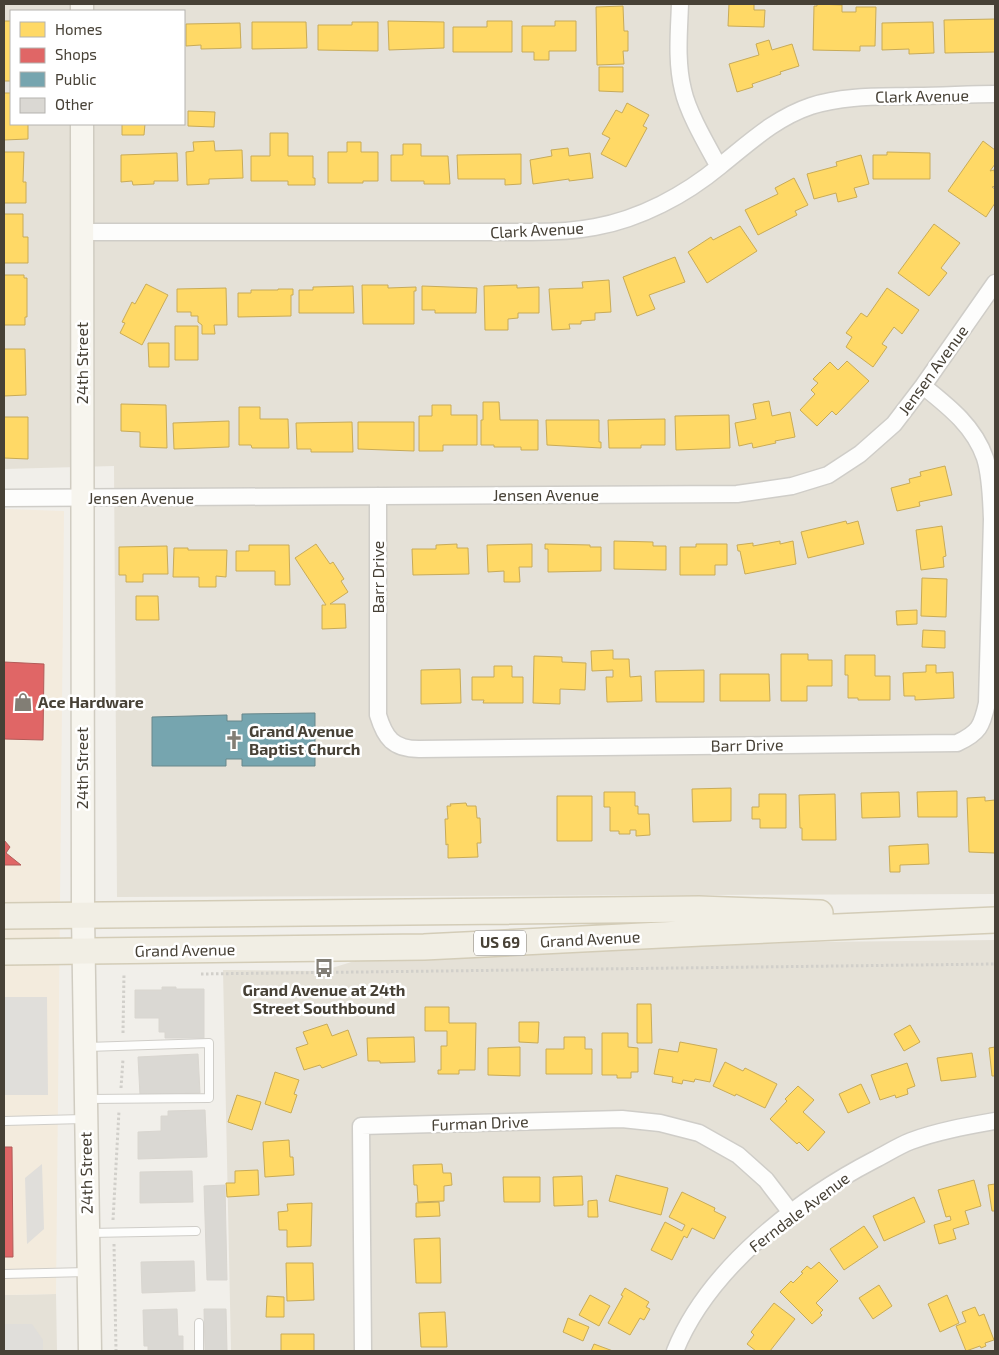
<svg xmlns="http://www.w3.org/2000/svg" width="999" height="1355" font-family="'Exo 2',sans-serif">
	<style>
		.residential { fill: #e5e1d7; fill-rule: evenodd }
		.commercial { fill: #f3ebdd }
		.parking { fill: #e0deda }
		.homes { fill: #ffd966; stroke: #c8ab58 }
		.shops { fill: #e06666; stroke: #b25b58 }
		.public { fill: #76a5af; stroke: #68878b }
		.building { fill: #dad8d3; stroke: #d9d6d0 }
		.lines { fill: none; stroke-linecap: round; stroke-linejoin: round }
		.service-casing { stroke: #cfcdc8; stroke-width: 10 }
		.minor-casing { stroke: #cfcdc8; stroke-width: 19 }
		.secondary-casing { stroke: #d0ccc1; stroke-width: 25 }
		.primary-casing { stroke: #d3ccb7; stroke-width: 28 }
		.path { stroke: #d1cfca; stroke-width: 3; stroke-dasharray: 2.5 2.5; stroke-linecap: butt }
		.service { stroke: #fdfdfc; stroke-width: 8 }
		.minor { stroke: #fdfdfc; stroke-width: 16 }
		.secondary { stroke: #f7f5ee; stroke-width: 22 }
		.primary { stroke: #f1eee4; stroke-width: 25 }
		.labels { text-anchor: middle; stroke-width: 5; stroke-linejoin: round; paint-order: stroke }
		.shield { fill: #fff; stroke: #7e7a72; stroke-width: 1 }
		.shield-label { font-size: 15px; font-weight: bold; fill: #474136 }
		.street-label { font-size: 16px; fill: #474136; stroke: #fff }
		.poi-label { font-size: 16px; font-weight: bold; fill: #474136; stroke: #fff; text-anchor: start }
	</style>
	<rect width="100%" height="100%" fill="#f1efea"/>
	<path class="residential" d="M4 4H995V894L117 897 114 466 4 469ZM11 11H184V124H11Z
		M995 940V1351H231L223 970 322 971 358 960 543 952 818 942Z
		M56 1294 57 1351H4V1295Z"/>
	<path class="commercial" d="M4 509 64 511 56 1294 4 1295Z"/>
	<path class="parking" d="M4 997H47L48 1095H4Z
		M42 1164 44 1229 27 1244 25 1178Z
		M4 1324H32L43 1340V1351H4Z"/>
	<path class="homes" d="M729 4H754V10H765L764 27 728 26Z
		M817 4 842 5V12H856V7H876L875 46H860V51L813 50 814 6H817Z
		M623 6 624 31H628V51H623L624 64 597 65 596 7Z
		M995 19V52L945 53 944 20Z
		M4 21H11V81H4Z
		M388 21 444 22V48L389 50Z
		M487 21H512V52H453V27H487Z
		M555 21H576V51H549V60H534V52H522V26H555Z
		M252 22H306L307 48 252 49Z
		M352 22H378V51L318 50V25H352Z
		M933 22 934 53 909 54V49L882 50V23Z
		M240 23 241 48 201 49V45L186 46V24Z
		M769 40 772 50 792 44 799 66 780 72 781 74 752 84 753 87 737 92 729 64 759 55 756 44Z
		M599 67H623V92L599 91Z
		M4 93H11V124H28V139L4 140Z
		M627 103 649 115 643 126 647 128 626 167 601 154 610 138 602 134 616 110 622 113Z
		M188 111 215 112 214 127 188 126Z
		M122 124H145L144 135H122Z
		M270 133H288V156H313V178H315V185H288V181H251V156H270Z
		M214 141 215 151 242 150 243 178 209 179V184L187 185 186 152 194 151 193 142Z
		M983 141 995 150V164L990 171 994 170 995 176V186L992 187 995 189V203L986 217 948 191Z
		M347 142H361V152H378V181H363V183H328V152H347Z
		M403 144H421V156H448L450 184H424V181H391V155H403Z
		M568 148 569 156 590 153 593 178 569 181V179L533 184 530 160 552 156 551 150Z
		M4 152H24L23 182H26V203H4Z
		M887 152 930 153V179H873V155H887Z
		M177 153 178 181H154V184L133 185 132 181 121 182V155Z
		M521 154V184L505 185V179H458L457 155Z
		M861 155 869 184 854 188 857 197 838 202 836 193 814 199 807 174 837 166 836 162Z
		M794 178 808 205 795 211 797 215 758 235 745 210 778 194 775 188Z
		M4 214H23V237H28V263H4Z
		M934 224 960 243 941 268 947 273 929 296 898 273Z
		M740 226 757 251 707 283 688 252 711 237 713 240Z
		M675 257 685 282 649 295 655 309 637 316 623 277Z
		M4 275H24V278H27V317H25V325H4Z
		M609 280 611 312 595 313V320L581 321V324H569L570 329 552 330 549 289 583 288 582 282Z
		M146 284 168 295 142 345 120 333 125 323 122 322 132 302 135 304Z
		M362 285H388V288L416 287V291H414V324H363Z
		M517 285V288L539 287V313H518V318L508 319V330H485L484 286Z
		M353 286 354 313H299V290H313V287Z
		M422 286 477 288 476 313H435V310H422Z
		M226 288 227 325H214L215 334H202V325L198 322V316H191V312H177V289Z
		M887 288 919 310 902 334 894 327 882 344 887 347 873 367 846 347 852 337 846 333 861 313 867 317Z
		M278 289H293V295H291V316L238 317V293H251V290H278Z
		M175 326H198V360H175Z
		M148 343H169V367H149Z
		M4 349H25L26 395 4 396Z
		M847 361 869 381 836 415 832 411 817 426 800 410 815 394 811 390 818 383 813 379 830 362 838 370Z
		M769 401 772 416 790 412 795 437 775 441 776 443 753 448 752 443 739 446 735 423 756 419 753 404Z
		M483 402H499L500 420H538V450H521V447H494V445H481V420H483Z
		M121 404 166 405 167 448 140 447V432L121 431Z
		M432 405H451V415H477V445H443V451H419V416H432Z
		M239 407H260V419H288L289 448H252L251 445H239Z
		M729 415 730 448 676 450 675 416Z
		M4 417H28V459L4 458Z
		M665 419V445H641V448H609L608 420Z
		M546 420H599V442H601V448L547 445Z
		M229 421V447L174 449 173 423Z
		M352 422 353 452H311V449H297L296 423Z
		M358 422H414V451L358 449Z
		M945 466 952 495 919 502 920 506 897 511 891 488 910 483 909 479 921 476 920 472Z
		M846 521 847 524 858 521 864 544 808 558 801 532Z
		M942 526 946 556 943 557 944 567 921 570 916 530Z
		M614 541 653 542V546H666V570L614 569Z
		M780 541V544L793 541 796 564 745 574 740 551H738L737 545 753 543V546Z
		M316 544 330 564 333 562 344 579 341 581 348 592 330 604H345L346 628 322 629V605H326L295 558Z
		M457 544V548H468L469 574 413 575 412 549H436V545Z
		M532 544V567H519L520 582H504V571L488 572 487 545Z
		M545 544 590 545V547H601V571L548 572V549H545Z
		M696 544H727V565H715V575H680V547H696Z
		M249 545H289L290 585H275V571H236V551H249Z
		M167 546 168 574H143V582H126V575H119V547Z
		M174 548H188V550H227L226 577 216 576V587H199V577H173Z
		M922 578 947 579 946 617 921 616Z
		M136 596H158L159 620H136Z
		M917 610V624L897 625 896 611Z
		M923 630 945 631V648L922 647Z
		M613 650V659H629L630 677 641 676 642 701 607 702 606 677H613V670L592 671 591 651Z
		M781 654H808V660H832V686H807V701H781Z
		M845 655H875V676H890V700H858V698H848V675H845Z
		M534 656 562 657V662L586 663 585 690 560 689V704L533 703Z
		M926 665H936V673L953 672 954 698 915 700V696H904L903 673 926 672Z
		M494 666H512V677H523V703H483L484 700H472V677H494Z
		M460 669 461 703 421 704V670Z
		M704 670V702H656L655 671Z
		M720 674H769L770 701H720Z
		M731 788V821L693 822 692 789Z
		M957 791V817H918L917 792Z
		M604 792H635V806H638V814H649L650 835 636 836V830H630V834H619V831H610V807H604Z
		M899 792 900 817 862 818 861 793Z
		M759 794H786V828H760V819H752V807H759Z
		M835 794 836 840H802V828H800L799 795Z
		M557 796H592V841H557Z
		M985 797V801L995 800V853L969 852 967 798Z
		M466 803 467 806H476L477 818H480L481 843H477L478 857 448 858V844L446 845 445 819H448L447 806H451L450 804Z
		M928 844 929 864 900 865V872H890L889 846Z
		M637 1004H651L652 1043H637Z
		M425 1007H449V1023H476L475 1070H459V1074H438V1070H441V1046H447V1031H425Z
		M519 1022H539L538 1043 519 1042Z
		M327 1024 332 1036 348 1030 357 1055 322 1068 320 1065 304 1070 296 1048 308 1044 303 1032Z
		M910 1025 920 1042 904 1051 894 1034Z
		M602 1033H628V1047L638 1048V1072H631V1078H617V1075H602Z
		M414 1037 415 1062 380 1063V1061H368L367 1038Z
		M564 1037H585V1049H592V1074H546V1049H564Z
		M680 1042 717 1049 710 1082 695 1079 694 1082 683 1080 682 1084 672 1082 673 1077 654 1074 659 1049 678 1052Z
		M520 1047V1076L488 1075V1048Z
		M995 1047V1076H992L989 1048Z
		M972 1053 976 1077 941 1081 937 1058Z
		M725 1062 743 1071 745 1068 777 1084 765 1108 736 1094 735 1096 713 1086Z
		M907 1063 915 1086 907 1089 908 1094 896 1098 895 1095 880 1100 871 1075Z
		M275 1072 299 1080 294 1094 297 1095 291 1113 265 1104Z
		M861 1084 870 1103 848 1113 839 1094Z
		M798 1086 814 1100 803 1112 825 1132 808 1151 799 1142 797 1144 770 1119 787 1101 785 1099Z
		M237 1095 261 1102 252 1130 228 1122Z
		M289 1140 290 1157H293L294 1175 265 1177 263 1142Z
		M442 1164 443 1173H451L452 1185 444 1186V1201L418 1202 417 1185H414L413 1165Z
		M258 1170 259 1195 227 1197 226 1183H235V1171Z
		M616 1175 668 1188 661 1215 609 1201Z
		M582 1176 583 1205 554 1206 553 1177Z
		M503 1177H540V1202H504Z
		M974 1180 981 1206 965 1211 969 1224 953 1229 956 1239 939 1244 934 1225 951 1220 950 1216 946 1217 938 1190Z
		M995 1184V1211H992L988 1185Z
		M682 1192 715 1208 714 1211 726 1217 714 1239 692 1228 687 1238 684 1236 672 1260 651 1250 665 1222 682 1231 685 1225 669 1217Z
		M914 1197 925 1222 884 1241 873 1216Z
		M597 1200 598 1217H588V1201Z
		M439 1202 440 1216 416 1217V1203Z
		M312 1203 311 1246 287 1247V1230H279L278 1212 288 1211 287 1204Z
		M864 1226 878 1247 844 1270 830 1249Z
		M440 1238 441 1283H416L414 1239Z
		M819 1262 838 1281 816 1303 823 1310 820 1313 822 1315 812 1324 780 1292 791 1281 793 1283 803 1273 801 1272 807 1266 811 1269Z
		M286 1263H313L314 1300 287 1301Z
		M879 1285 892 1306 873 1319 859 1298Z
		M625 1288 649 1302 646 1307 650 1309 644 1320 640 1318 630 1335 608 1323 623 1296 621 1295Z
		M590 1295 610 1306 599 1326 579 1315Z
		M947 1295 959 1323 940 1332 928 1304Z
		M267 1296 284 1297V1317H266Z
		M774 1303 795 1319 770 1351H756L747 1344 754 1335 751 1332Z
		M975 1307 979 1316 984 1314 994 1340 985 1343 986 1346 981 1348 980 1346 966 1351 956 1326 966 1322 962 1312Z
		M445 1312 447 1347H421L419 1313Z
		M568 1318 589 1327 583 1341 563 1332Z
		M281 1334H314V1351H281Z
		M594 1344 613 1351H591Z"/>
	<path class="shops" d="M4 662 44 664 43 740 4 739Z
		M4 840 10 847 6 853 21 865H4Z
		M4 1147H12L13 1257H4Z"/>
	<path class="public" d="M315 713V766H242V759H226V766H152V717L227 715V721H242V714Z"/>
	<path class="building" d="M162 987H176V989H204V1038H165V1032H159V1018H135V990H162Z
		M198 1054 200 1093 140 1095 138 1057Z
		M205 1110 207 1157 138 1159V1132L161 1131V1116H168V1111Z
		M192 1171 193 1202 140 1203V1172Z
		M225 1185 227 1280H207L204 1186Z
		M194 1261 195 1291 142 1293 141 1262Z
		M177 1309 178 1336H183V1351H148V1346H144L143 1310Z
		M204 1309H226L227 1351H205Z"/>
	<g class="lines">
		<g class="service-casing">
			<path id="service" d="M87 1099 209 1098V1043L87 1047
				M4 1121 84 1119
				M90 1233 196 1231
				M4 1274 87 1272
				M199 1323V1351"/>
		</g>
		<g class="minor-casing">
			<path id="minor" d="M680 4C679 32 676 62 683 90 688 113 707 145 719 167
				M82 232H531C552 232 574 231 595 227 640 219 685 195 720 166 749 143 775 118 811 106 845 95 881 97 916 96 942 96 969 94 995 94
				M378 496V715C385 738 393 749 419 749L957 743C979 733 982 726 987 703L992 519C991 499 991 477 985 458 974 426 948 406 923 386
				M4 498 737 494 792 486 828 475 860 454 894 424 923 386 995 283
				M363 1351 361 1126 622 1119 660 1123 699 1133 738 1155 766 1180 792 1214
				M675 1351C708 1269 797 1200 874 1160 886 1154 898 1146 911 1141 938 1131 967 1126 995 1121"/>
		</g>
		<g class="secondary-casing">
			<path id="secondary" d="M82 4V11
				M82 124 83 915 90 1351"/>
		</g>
		<g class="primary-casing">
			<path id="primary" d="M4 916 699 909 820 913
				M4 952 424 947 701 933 995 920"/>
		</g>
		<path class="path" d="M201 974 995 964
			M123 1033 124 973
			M121 1088 123 1059
			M113 1220 119 1111
			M114 1244 116 1351"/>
		<use href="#service" class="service"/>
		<use href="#minor" class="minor"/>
		<use href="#secondary" class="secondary"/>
		<use href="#primary" class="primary"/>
	</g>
	<defs>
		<g id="shop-bare" transform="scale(1.5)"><path d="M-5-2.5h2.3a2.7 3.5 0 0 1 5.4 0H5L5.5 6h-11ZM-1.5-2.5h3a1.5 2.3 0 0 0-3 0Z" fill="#827e75" stroke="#fff" stroke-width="2.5" paint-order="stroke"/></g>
		<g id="church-bare" transform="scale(1.5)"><path d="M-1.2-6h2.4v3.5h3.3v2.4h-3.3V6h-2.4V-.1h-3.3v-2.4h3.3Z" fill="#827e75" stroke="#fff" stroke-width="2.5" paint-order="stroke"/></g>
		<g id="bus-bare" transform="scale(1.5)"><path d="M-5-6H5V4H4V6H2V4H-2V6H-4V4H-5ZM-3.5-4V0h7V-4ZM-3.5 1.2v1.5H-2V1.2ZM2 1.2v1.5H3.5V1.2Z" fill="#827e75" stroke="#fff" stroke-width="2.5" paint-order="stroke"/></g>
	</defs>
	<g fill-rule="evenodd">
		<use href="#shop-bare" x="23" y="702"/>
		<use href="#church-bare" x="234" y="740"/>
		<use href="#bus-bare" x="324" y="968"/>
	</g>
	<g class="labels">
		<rect class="shield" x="474" y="930.5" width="52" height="25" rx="4"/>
		<g class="shield-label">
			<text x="500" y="948">US 69</text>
		</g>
		<g class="street-label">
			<text transform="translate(922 96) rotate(-1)" y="6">Clark Avenue</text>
			<text transform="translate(537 230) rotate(-3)" y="6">Clark Avenue</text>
			<text transform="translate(82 363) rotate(-90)" y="6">24th Street</text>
			<text transform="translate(933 370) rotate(-54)" y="6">Jensen Avenue</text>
			<text x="546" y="501">Jensen Avenue</text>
			<text x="141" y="504">Jensen Avenue</text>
			<text transform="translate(378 577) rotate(-90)" y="6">Barr Drive</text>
			<text transform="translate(747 745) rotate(-1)" y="6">Barr Drive</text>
			<text transform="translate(82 768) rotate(-90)" y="6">24th Street</text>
			<text transform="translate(590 939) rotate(-3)" y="6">Grand Avenue</text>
			<text transform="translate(185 950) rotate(-1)" y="6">Grand Avenue</text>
			<text transform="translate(480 1123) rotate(-2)" y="6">Furman Drive</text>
			<text transform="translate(86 1173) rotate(-91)" y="6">24th Street</text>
			<text transform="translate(799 1212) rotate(-37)" y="6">Ferndale Avenue</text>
		</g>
		<g class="poi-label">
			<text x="38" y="708">Ace Hardware</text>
			<text x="249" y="737">Grand Avenue<tspan x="249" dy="18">Baptist Church</tspan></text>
			<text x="324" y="996" text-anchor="middle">Grand Avenue at 24th<tspan x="324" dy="18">Street Southbound</tspan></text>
		</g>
	</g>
	<rect width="999" height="1355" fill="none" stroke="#474136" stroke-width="10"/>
	<rect x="10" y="10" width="175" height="115" fill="#ffffff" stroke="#b5b3af"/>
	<rect x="20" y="22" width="25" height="15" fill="#ffd966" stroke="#b5b3af"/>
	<text x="55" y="35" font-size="15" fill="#474136">Homes</text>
	<rect x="20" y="48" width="25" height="15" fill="#e06666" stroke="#b5b3af"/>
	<text x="55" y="60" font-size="15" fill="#474136">Shops</text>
	<rect x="20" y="72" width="25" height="15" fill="#76a5af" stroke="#b5b3af"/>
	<text x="55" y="85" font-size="15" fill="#474136">Public</text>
	<rect x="20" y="98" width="25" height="15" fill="#dad8d3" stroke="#b5b3af"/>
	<text x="55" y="110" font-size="15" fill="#474136">Other</text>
</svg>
